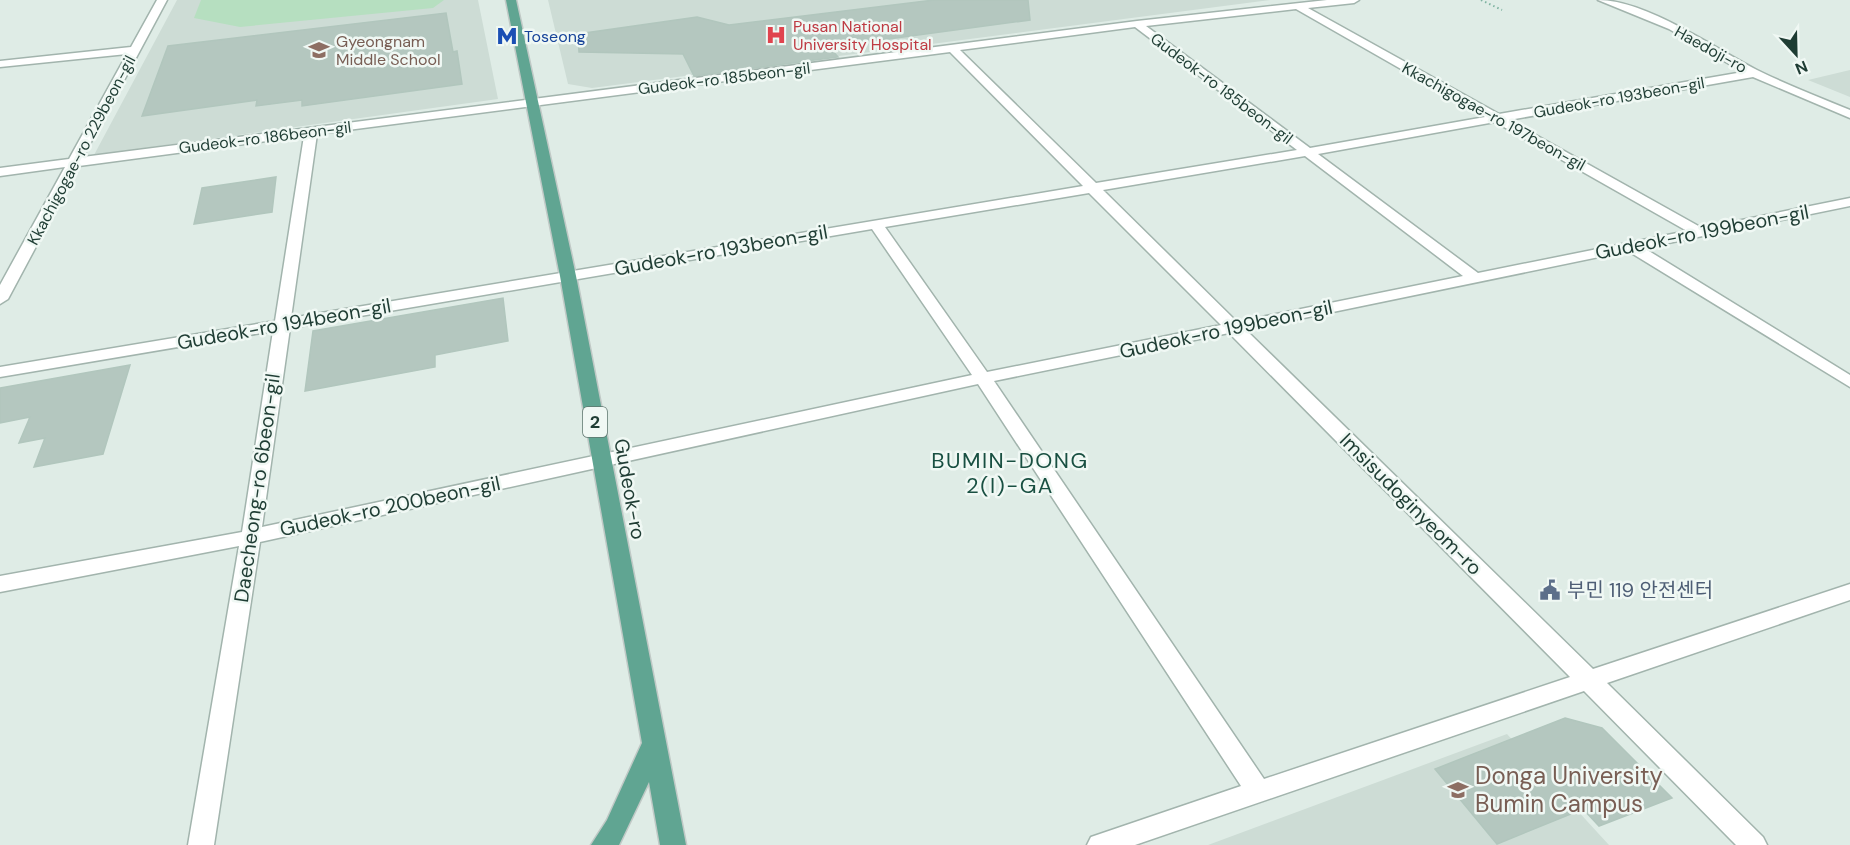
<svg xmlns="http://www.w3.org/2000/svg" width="1850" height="845" font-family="'DM Sans','Noto Sans KR',sans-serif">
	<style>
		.built { fill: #cddcd5 }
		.green { fill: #b6dfc0 }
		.building { fill: #b4c7bf; stroke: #b1c6bd; stroke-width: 1.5 }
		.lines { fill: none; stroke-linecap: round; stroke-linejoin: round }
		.minor-casing { stroke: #a2b4ad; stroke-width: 3 }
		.major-casing { stroke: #c0c9c6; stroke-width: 3 }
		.path { stroke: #7db2a0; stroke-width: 2; stroke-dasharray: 1.5 3; stroke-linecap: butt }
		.minor { fill: #fff; fill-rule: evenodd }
		.major { fill: #60a592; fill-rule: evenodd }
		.labels { text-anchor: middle; stroke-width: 5; stroke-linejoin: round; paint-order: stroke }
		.far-health-label { font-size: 16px; fill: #be3a42; stroke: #f0f8f4; text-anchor: start }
		.far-transit-label { font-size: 16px; fill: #164399; stroke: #f0f8f4; text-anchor: start }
		.far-education-label { font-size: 16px; fill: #785e54; stroke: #f0f8f4; text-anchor: start }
		.far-street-label { font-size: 16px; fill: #1f3d34; stroke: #f0f8f4 }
		.shield { fill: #f0f8f4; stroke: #5e756e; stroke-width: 1.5 }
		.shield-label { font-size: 18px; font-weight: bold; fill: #1f3d34 }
		.street-label { font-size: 20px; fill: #1f3d34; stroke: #f0f8f4 }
		.service-label { font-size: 20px; fill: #4e5e75; stroke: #f0f8f4; text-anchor: start }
		.quarter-label { font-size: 22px; letter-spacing: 1.5px; fill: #195042; stroke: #f0f8f4 }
		.near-education-label { font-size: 24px; fill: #785e54; stroke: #f0f8f4; text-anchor: start }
	</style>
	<rect width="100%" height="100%" fill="#dfece6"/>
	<path class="built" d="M177 0H478L498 99 94 155Z
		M548 0H1270L592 88 568 84Z
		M1850 70V97L1808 80Z
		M1507 734 1609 845H1208Z"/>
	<path class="green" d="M201 0H444L433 8 240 27 194 18Z"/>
	<path class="building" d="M934 0H1028L1030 20 829 47 838 57 694 76 683 54 579 52 578 34 697 17 729 25Z
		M446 13 453 52 457 51 462 84 302 106V100L256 106 257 100 142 116 168 46Z
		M276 177 272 212 194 224 202 188Z
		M503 298 508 341 435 355V367L305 391 313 331Z
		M130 365 103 454 34 467 45 438 19 443 30 417 0 423V388Z
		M1565 718 1602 728 1672 798 1599 826 1583 809 1497 844 1435 769Z"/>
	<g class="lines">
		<g class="minor-casing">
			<path id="minor" d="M157 0H167L83 157 1137 21 1327 0H1359L1354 3 1308 8 1499 114 1743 72 1669 29 1598 0C1646 0 1714 48 1757 70 1787 85 1819 97 1850 110V118L1753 77 1509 120 1702 228 1850 198V206L1644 248 1850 375V387L1628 251 1246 330 1593 669 1850 584V600L1607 683 1763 837 1767 845H1736L1584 691 1135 845H1087L1091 837 1241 786 978 384 260 542 214 845H188L239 546 0 592V576L242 532 273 331 0 377V367L275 321 304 136 79 166 8 299 0 304V285L65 167 0 176V168L69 159 127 54 0 67V61L131 47ZM1296 9 1485 117 1310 148 1146 26ZM1135 27 1297 150 1096 183 960 50ZM950 52 1083 186 291 318 317 134ZM1495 122 1687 231 1478 273 1318 154ZM1305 156 1463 276 1237 322 1103 190ZM1089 193 1221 325 987 372 885 227ZM872 229 972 375 262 527 290 328ZM1229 333 1570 677 1264 779 994 381Z"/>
		</g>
		<g class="major-casing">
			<path id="major" d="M506 0H516L576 276 686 845H660L649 782 619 845H591L607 820 642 743 560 276Z"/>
		</g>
		<path class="path" d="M1481 0 1502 10"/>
		<use href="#minor" class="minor"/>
		<use href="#major" class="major"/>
	</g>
	<defs>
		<g id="hospital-bare" transform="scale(1.62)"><path d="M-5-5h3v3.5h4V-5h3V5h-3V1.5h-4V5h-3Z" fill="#e0444e" stroke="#f0f8f4" stroke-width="2.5" paint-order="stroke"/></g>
		<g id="metro-bare" transform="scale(1.62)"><path d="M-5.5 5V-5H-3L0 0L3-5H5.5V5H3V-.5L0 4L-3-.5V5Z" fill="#1a4fb4" stroke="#f0f8f4" stroke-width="2.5" paint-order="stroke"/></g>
		<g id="school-bare" transform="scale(1.62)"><path d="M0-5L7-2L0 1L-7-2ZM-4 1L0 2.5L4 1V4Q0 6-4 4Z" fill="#8d6e63" stroke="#f0f8f4" stroke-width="2.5" paint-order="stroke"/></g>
		<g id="civic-bare" transform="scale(1.62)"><path d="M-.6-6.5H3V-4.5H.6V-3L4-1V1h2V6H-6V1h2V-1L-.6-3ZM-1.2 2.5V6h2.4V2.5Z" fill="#5c6f8a" stroke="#f0f8f4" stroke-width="2.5" paint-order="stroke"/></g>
		<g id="university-bare" transform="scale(1.62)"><path d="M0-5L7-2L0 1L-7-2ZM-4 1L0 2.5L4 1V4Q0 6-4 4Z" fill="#8d6e63" stroke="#f0f8f4" stroke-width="2.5" paint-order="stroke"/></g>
	</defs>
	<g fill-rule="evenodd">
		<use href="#hospital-bare" x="776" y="35"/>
		<use href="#metro-bare" x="507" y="36"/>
		<use href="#school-bare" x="319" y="50"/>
		<use href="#civic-bare" x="1550" y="590"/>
		<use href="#university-bare" x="1458" y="790"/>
	</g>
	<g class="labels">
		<g class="far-health-label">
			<text x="793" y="32">Pusan National<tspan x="793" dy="18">University Hospital</tspan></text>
		</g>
		<g class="far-transit-label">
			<text x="524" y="42">Toseong</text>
		</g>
		<g class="far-education-label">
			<text x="336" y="47">Gyeongnam<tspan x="336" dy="18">Middle School</tspan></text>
		</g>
		<g class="far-street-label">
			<text transform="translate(1711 49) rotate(29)" y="6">Haedoji-ro</text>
			<text transform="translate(724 78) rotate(-7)" y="6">Gudeok-ro 185beon-gil</text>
			<text transform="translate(1222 88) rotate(37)" y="6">Gudeok-ro 185beon-gil</text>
			<text transform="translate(1619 97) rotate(-10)" y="6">Gudeok-ro 193beon-gil</text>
			<text transform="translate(1494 116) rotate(29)" y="6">Kkachigogae-ro 197beon-gil</text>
			<text transform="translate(265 137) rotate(-7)" y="6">Gudeok-ro 186beon-gil</text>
			<text transform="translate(81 150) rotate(-62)" y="6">Kkachigogae-ro 229beon-gil</text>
		</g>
		<rect class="shield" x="583" y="407" width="24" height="30" rx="4.5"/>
		<g class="shield-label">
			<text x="595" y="428">2</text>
		</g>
		<g class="street-label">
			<text transform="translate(1702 232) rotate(-11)" y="7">Gudeok-ro 199beon-gil</text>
			<text transform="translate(721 250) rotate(-10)" y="7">Gudeok-ro 193beon-gil</text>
			<text transform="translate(284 324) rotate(-10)" y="7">Gudeok-ro 194beon-gil</text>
			<text transform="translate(1226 329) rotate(-12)" y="7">Gudeok-ro 199beon-gil</text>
			<text transform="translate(257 488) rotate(-82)" y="7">Daecheong-ro 6beon-gil</text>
			<text transform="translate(630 489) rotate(80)" y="7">Gudeok-ro</text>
			<text transform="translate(1411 504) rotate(45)" y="7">Imsisudoginyeom-ro</text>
			<text transform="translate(390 506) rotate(-12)" y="7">Gudeok-ro 200beon-gil</text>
		</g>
		<g class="service-label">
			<text x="1567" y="597">부민 119 안전센터</text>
		</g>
		<g class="quarter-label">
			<text x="1010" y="468">BUMIN-DONG<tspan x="1010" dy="25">2(I)-GA</tspan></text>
		</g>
		<g class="near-education-label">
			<text x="1475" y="784">Donga University<tspan x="1475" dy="28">Bumin Campus</tspan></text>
		</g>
	</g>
	<g transform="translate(1796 54) rotate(158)" stroke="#f0f8f4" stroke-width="4.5" paint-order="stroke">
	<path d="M0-4.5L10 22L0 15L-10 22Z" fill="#1f3d34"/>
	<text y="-9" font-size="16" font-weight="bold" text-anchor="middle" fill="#1f3d34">N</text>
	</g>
</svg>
